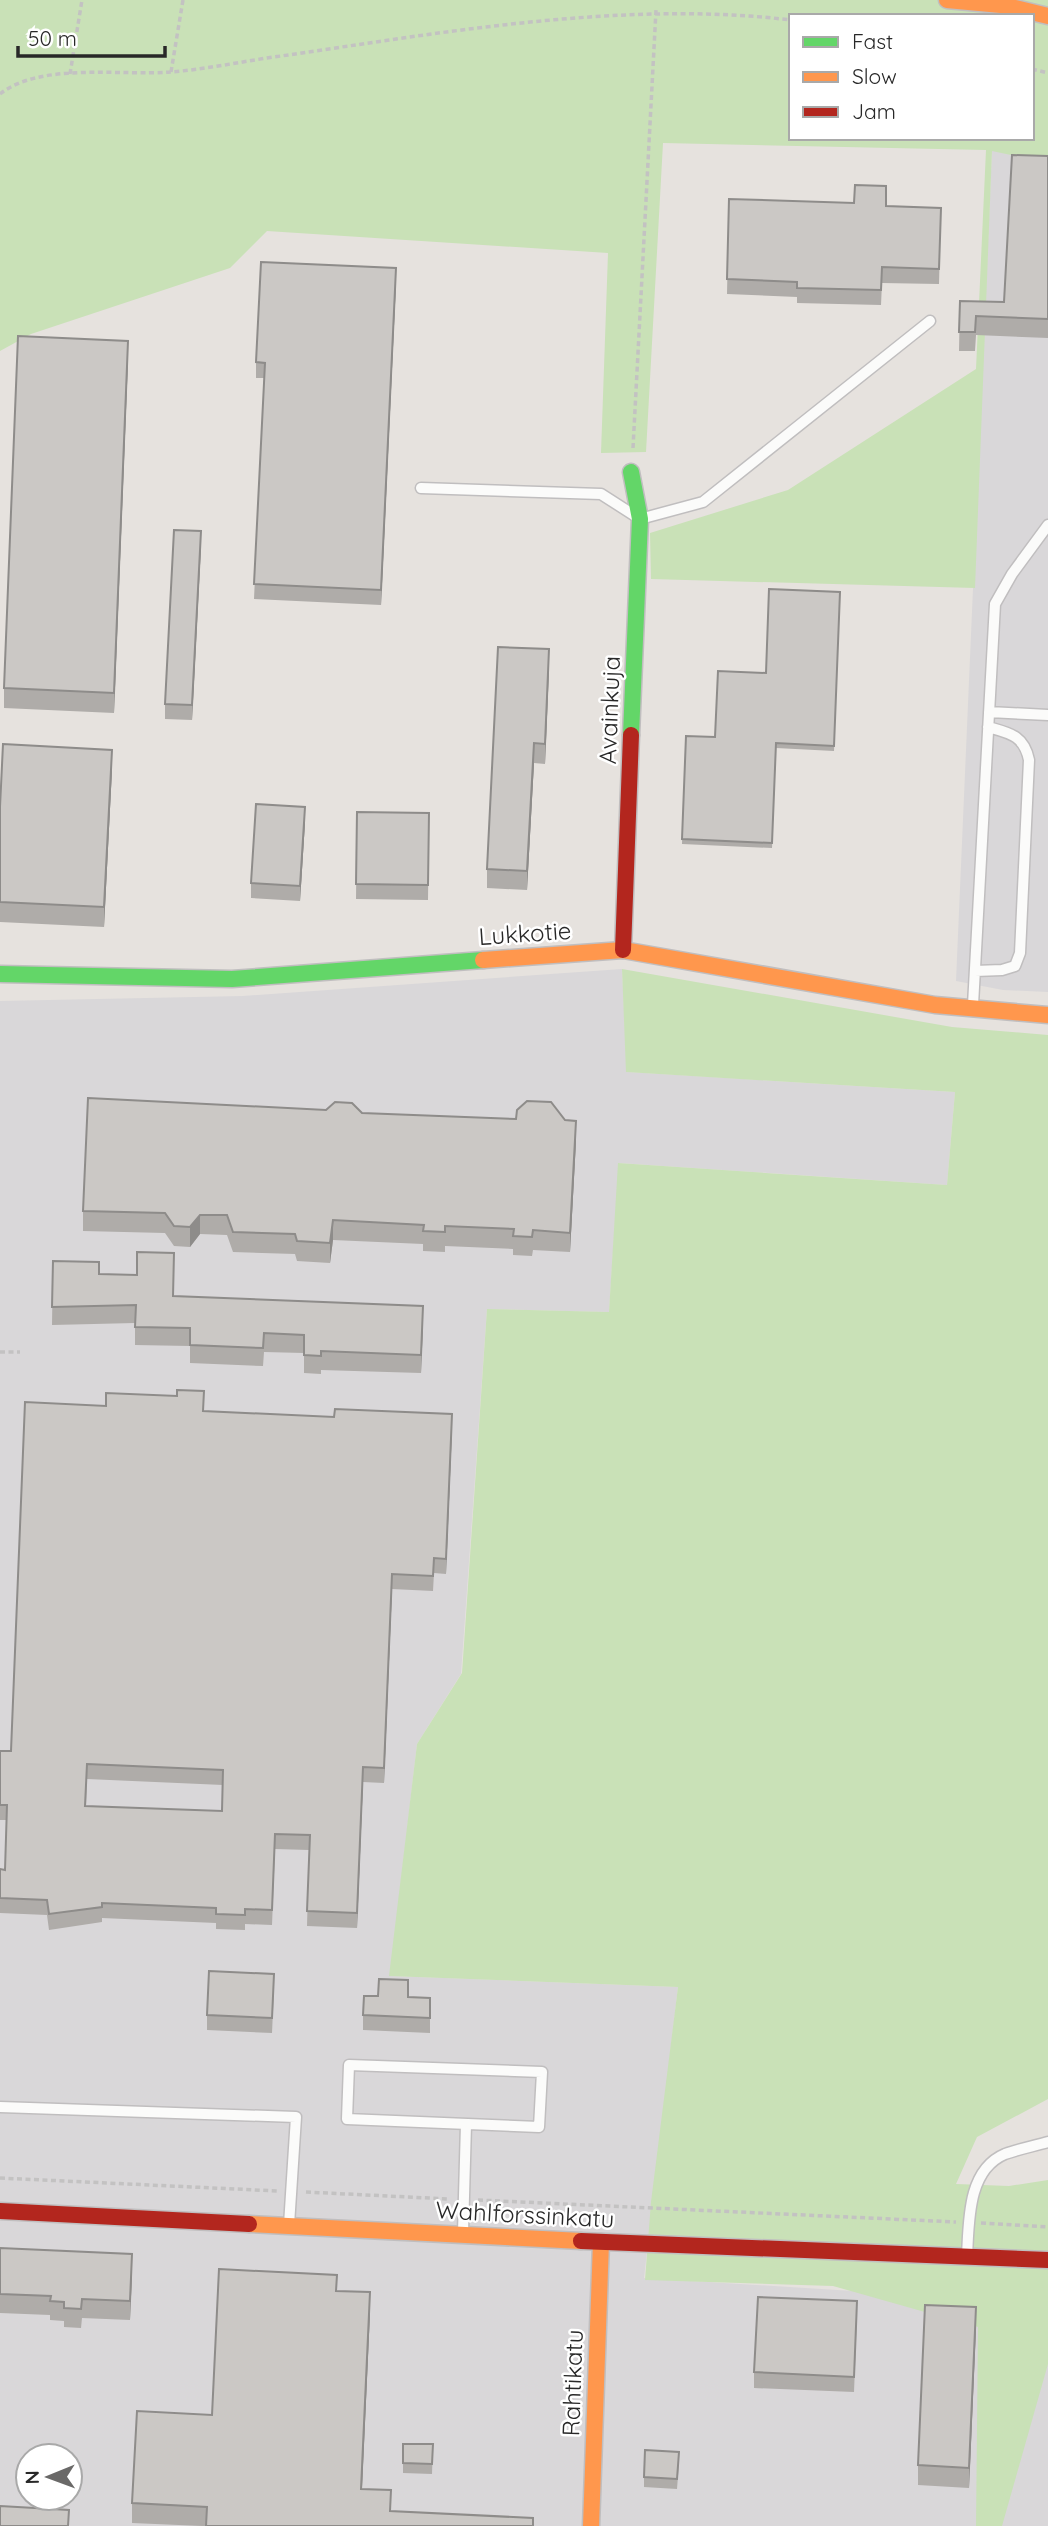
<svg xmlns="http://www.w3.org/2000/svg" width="1048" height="2526" font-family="Quicksand,sans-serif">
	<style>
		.industrial { fill: #d9d7d9; fill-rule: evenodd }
		.green { fill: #c9e1b7; fill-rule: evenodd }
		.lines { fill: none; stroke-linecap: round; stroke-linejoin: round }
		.lane-casing { stroke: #c0bebf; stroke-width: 13 }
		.fast-casing { stroke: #c0bebf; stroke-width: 19 }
		.slow-casing { stroke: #c0bebf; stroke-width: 19 }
		.jam-casing { stroke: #c0bebf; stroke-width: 19 }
		.path { stroke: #c3c2c2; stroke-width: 3.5; stroke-dasharray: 5 3.5; stroke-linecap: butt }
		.lane { stroke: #fbfbfa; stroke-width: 10 }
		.fast { stroke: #63d668; stroke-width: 16 }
		.slow { stroke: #ff974d; stroke-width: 16 }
		.jam { stroke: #b3261e; stroke-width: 16 }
		.wall { fill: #afaca9; fill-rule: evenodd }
		.shaded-wall { fill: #8e8c8a }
		.building { fill: #cbc8c5; stroke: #8e8c8a; stroke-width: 2; fill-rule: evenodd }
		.labels { text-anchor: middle; stroke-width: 5; stroke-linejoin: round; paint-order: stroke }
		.street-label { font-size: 24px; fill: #282828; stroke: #fff }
	</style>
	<rect width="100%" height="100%" fill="#e6e2de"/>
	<path class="industrial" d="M992 150 1048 163V992L1003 990 956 981Z
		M622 969 627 1072 955 1092 947 1185 619 1163 609 1312 487 1309 461 1674 417 1744 390 1976 678 1987 644 2278 1048 2303V2526H0V1001L243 996ZM28 2456H70V2498H28Z"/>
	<path class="green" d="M0 0H1048V163L992 151 975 588 651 579 650 533 788 490 976 369 986 150 663 143 646 452 601 453 608 253 267 231 230 268 31 334 0 351ZM791 16H1032V138H791Z
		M622 969 952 1027 1048 1035V2099L977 2137 956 2184 1009 2186 1048 2180V2364L1002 2526H976L978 2327 833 2286 645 2280 651 2202 678 1987 389 1976 417 1744 462 1673 487 1309 609 1312 618 1163 947 1185 955 1092 626 1072Z"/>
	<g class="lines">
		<g class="lane-casing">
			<path id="lane" d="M421 488 601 494 640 519 703 502 930 321
				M989 712 1048 715
				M975 971 1002 970 1015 966 1020 953 1029 760C1024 735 1009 733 988 727
				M973 1005 995 604 1012 574 1048 525
				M349 2065 542 2072 539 2127 347 2119Z
				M0 2107 296 2117 289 2225
				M463 2232 466 2124
				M967 2256C969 2222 967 2170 1005 2154 1019 2149 1034 2146 1048 2142"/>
		</g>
		<g class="fast-casing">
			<path id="fast" d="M631 472 640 519 631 735
				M0 974 232 979 483 960"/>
		</g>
		<g class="slow-casing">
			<path id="slow" d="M947 0 1001 5
				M982 0 1048 16
				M483 960 623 950 935 1005 1048 1015
				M249 2224 581 2241
				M591 2526 601 2242"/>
		</g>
		<g class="jam-casing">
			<path id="jam" d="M623 950 631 735
				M0 2211 249 2224
				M581 2241 1048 2260"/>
		</g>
		<path class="path" d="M1032 69 1048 73
			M171 72 183 0
			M70 74 82 0
			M0 94C40 62 122 76 171 72 208 69 244 61 281 56 446 32 625 0 791 20
			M633 448 656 10
			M0 1352H20
			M0 2178 278 2191
			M306 2192 449 2199
			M478 2200 956 2222
			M981 2223 1048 2227"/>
		<use href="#lane" class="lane"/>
		<use href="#fast" class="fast"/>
		<use href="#slow" class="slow"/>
		<use href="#jam" class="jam"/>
	</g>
	<path class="wall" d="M1048 156V338L976 335 975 351H959L960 301 1004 302Z
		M729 199 941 208 939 284 882 283 881 305 797 303V297L727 294Z
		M396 283 381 605 254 599 264 378H256V362Z
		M128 360 114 713 4 708V688Z
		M201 546 192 720 165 719V704Z
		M840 592 834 751 776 748 772 848 682 844 686 736 715 737 766 673Z
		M549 669 545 764 534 763 527 890 487 888V869Z
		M112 769 104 927 0 922V807Z
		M357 812 429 813 428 900 356 899Z
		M305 822 300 901 251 898V883Z
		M362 1113 576 1141 570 1252 533 1250 532 1256 513 1255V1249L445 1246V1252L423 1251V1244L333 1240 330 1263 297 1261 295 1254 233 1252 227 1235 200 1234 190 1247 174 1246 165 1233 83 1231V1211Z
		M53 1261 173 1296 423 1324 421 1373 321 1370V1374L304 1373V1353L264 1352 263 1366 190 1363V1346L135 1345V1323L52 1325Z
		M204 1411 452 1429 446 1574 434 1573 433 1591 392 1589 384 1783 363 1782 357 1928 307 1926 309 1850 275 1849 272 1925 245 1924V1930L216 1929V1923L102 1918V1922L49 1930 47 1915 0 1913V1869L5 1870 7 1820H0V1751H11ZM87 1779 223 1785 222 1811 86 1806Z
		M274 1989 272 2033 207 2030V2015Z
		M408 1997 430 1998V2033L363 2030V2015Z
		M0 2248 132 2273 130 2320 82 2318 81 2328 64 2327V2321L50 2320V2315L0 2313Z
		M337 2291 370 2312 362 2489 391 2511 533 2526H202L132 2523V2503L212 2415Z
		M857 2317 854 2392 754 2388V2372Z
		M976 2327 969 2488 918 2485V2465Z
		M403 2444H433L432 2474 403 2473Z
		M679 2462 677 2489 644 2487V2477Z"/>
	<path class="shaded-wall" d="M396 268V283L381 605V590Z
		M128 341V360L114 713V693Z
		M201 531V546L192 720V705Z
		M549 649V669L545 764V744Z
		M534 743V763L527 890V871Z
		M112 750V769L104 927V907Z
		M305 807V822L300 901V886Z
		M576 1121V1141L570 1252V1233Z
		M200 1215V1234L190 1247V1227Z
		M333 1220V1240L330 1263V1243Z
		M423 1306V1324L421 1373V1355Z
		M452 1414V1429L446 1574V1559Z
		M392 1574V1589L384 1783V1768Z
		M363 1767V1782L357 1928V1913Z
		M132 2254V2273L130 2320V2301Z
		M370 2292V2312L361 2508V2489Z
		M976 2307V2327L969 2488V2468Z"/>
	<path class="building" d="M1012 155 1048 156V319L976 316 975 332H959L960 301 1004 302Z
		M855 185 886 186V206L941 208 939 269 882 267 881 290 797 288V282L727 279 729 199 854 203Z
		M261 262 396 268 381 590 254 584 265 363 256 362Z
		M18 336 128 341 114 693 4 688Z
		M174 530 201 531 192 705 165 704Z
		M769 589 840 592 834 746 776 743 772 843 682 839 686 736 715 737 718 671 766 673Z
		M498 647 549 649 545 744 534 743 527 871 487 869Z
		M3 744 112 750 104 907 0 902V807Z
		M256 804 305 807 300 886 251 883Z
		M357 812 429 813 428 885 356 884Z
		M88 1098 326 1110 335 1102 352 1103 362 1113 516 1119 517 1110 527 1101 551 1102 565 1120 576 1121 570 1233 533 1230 532 1237 513 1236 514 1229 445 1226V1232L423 1231 424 1225 333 1220 330 1243 297 1241 295 1234 233 1232 227 1215H200L190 1227 174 1226 165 1213 83 1211Z
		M137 1252 174 1253 173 1296 423 1306 421 1355 321 1351V1356L304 1355V1335L264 1333 263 1348 190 1345V1328L135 1327 136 1305 52 1307 53 1261 99 1262V1274L137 1275Z
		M177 1390 204 1391 203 1411 334 1417 335 1409 452 1414 446 1559 434 1558 433 1576 392 1574 384 1768 363 1767 357 1913 307 1911 310 1835 275 1834 272 1910 245 1909V1915L216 1914V1908L102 1903V1907L49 1914 47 1900 0 1898V1869L5 1870 7 1805H0V1751H11L25 1402 106 1406V1393L177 1396ZM87 1764 223 1770 222 1811 85 1806Z
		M209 1971 274 1974 272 2018 207 2015Z
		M379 1979 408 1980V1997L430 1998V2018L363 2015 364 1996H378Z
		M0 2248 132 2254 130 2301 82 2299 81 2309 64 2308V2302L50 2301 51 2296 0 2294Z
		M219 2269 337 2275 336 2291 370 2292 361 2489 391 2490 390 2511 533 2518V2526H206L207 2507 132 2503 137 2411 212 2415Z
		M758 2297 857 2301 854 2377 754 2372Z
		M925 2305 976 2307 969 2468 918 2465Z
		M403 2444H433L432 2464 403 2463Z
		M645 2450 679 2452 677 2479 644 2477Z
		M0 2506 69 2510 68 2526H0Z"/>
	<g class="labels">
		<g class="street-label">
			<text transform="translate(610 710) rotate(-88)" y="8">Avainkuja</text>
			<text transform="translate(525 934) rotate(-4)" y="8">Lukkotie</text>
			<text transform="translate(525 2215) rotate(3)" y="8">Wahlforssinkatu</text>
			<text transform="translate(573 2383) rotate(-88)" y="8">Rahtikatu</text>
		</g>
	</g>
	<rect x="789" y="14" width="245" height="126" fill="#ffffff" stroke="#a9a9a9" stroke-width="2"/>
	<rect x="803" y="37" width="35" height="10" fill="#63d668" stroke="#a9a9a9" stroke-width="2"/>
	<text x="852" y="49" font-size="21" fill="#282828">Fast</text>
	<rect x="803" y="72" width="35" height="10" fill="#ff974d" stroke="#a9a9a9" stroke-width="2"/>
	<text x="852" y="84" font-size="21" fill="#282828">Slow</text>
	<rect x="803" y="107" width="35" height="10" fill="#b3261e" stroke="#a9a9a9" stroke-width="2"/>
	<text x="852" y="119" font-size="21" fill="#282828">Jam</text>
	<g transform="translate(49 2477) rotate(269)"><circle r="33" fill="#ffffff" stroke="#a9a9a9" stroke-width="2"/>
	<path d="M0-5L12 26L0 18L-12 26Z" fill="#6a6968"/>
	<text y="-10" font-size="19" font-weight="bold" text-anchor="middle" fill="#282828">N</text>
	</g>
	<path d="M18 46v10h147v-10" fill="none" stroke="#282828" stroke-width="3.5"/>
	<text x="28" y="46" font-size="21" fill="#282828" stroke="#ffffff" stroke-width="5" paint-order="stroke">50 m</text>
</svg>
